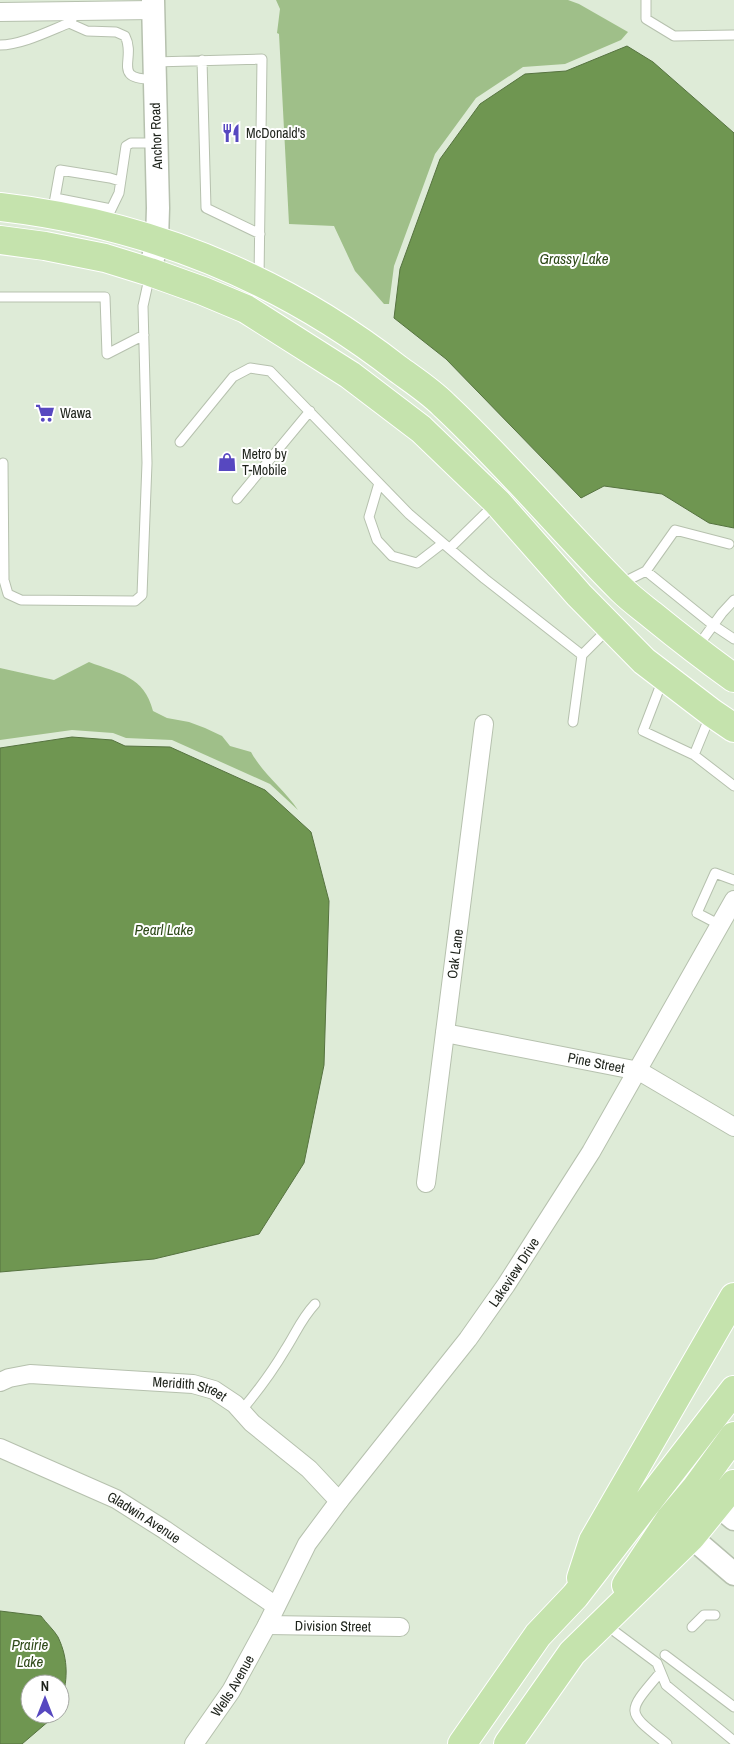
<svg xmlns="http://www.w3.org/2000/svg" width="734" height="1744" font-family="'Archivo Narrow',sans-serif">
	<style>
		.green { fill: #9fbf89 }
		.water { fill: #6f9651; stroke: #567340 }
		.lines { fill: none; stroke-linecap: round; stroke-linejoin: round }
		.service-casing { stroke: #b6c1ae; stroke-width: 11 }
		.minor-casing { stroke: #b6c1ae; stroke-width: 20 }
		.tertiary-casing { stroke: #b6c1ae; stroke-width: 25 }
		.primary-casing { stroke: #fff; stroke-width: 30 }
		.service { stroke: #fff; stroke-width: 9 }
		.minor { stroke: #fff; stroke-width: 18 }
		.tertiary { stroke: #fff; stroke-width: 22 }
		.primary { stroke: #c5e3ad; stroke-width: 28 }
		.labels { text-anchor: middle; stroke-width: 4; stroke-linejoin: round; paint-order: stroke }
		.poi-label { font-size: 14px; fill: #1d221a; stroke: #fff; text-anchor: start }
		.street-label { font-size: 14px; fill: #1d221a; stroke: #fff }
		.water-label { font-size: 15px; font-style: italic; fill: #2f4a19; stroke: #fff }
	</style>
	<rect width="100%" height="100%" fill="#deebd7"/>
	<path class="green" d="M276 0H568L579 4 628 32 621 40 565 64 523 67 476 98 435 154 394 266 389 304H384L355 271 334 226 289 224 279 34 277 33 280 9Z
		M89 662C120 674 144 676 153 711L167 718 189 722 205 728 222 736 230 746 251 752C263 774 284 789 298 810L270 784 172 740 126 738 113 733 72 730 0 740V668L54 680Z"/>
	<path class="water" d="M627 46 653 62 734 133V528L709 523 662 494 604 486 581 498 446 359 394 318 400 269 440 159 480 104 525 74 566 71Z
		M72 737 112 740 125 746 170 747 265 790 311 832 329 901 324 1065 304 1163 259 1234 154 1259 0 1272V748Z
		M0 1611 41 1616C46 1623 54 1630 58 1637 69 1660 68 1682 60 1705V1684H30V1714H57L22 1744H0Z"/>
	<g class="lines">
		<g class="service-casing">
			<path id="service" d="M646 0V19L674 36 734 35
				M69 23 87 31 116 32 125 36C137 59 110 80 154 79
				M0 45C21 45 49 31 69 23L72 20
				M202 60 206 208 260 234
				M154 62 262 59 259 278
				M55 198 60 170 110 178 120 181
				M54 203 55 198 111 209
				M104 224 119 193 126 146 131 143H156
				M0 297H105L107 354 144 335
				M180 442 233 377 250 368 270 371 409 514 485 579 582 655
				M3 463 4 580 8 594 21 600 135 601 142 595 147 463 143 306 150 274
				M379 483 369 517 377 540 392 556 417 563 443 543
				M237 499 310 411
				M729 544 675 530 646 571 713 625 734 639
				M450 548 496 503
				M620 584 646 571
				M698 646 722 613 734 600
				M663 679 643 731 694 755 710 716
				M573 722 582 655 609 628
				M694 755 734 786
				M720 925 697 913 715 873 734 880
				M241 1411C257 1392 272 1372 285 1350 296 1333 301 1319 315 1304
				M606 1625 657 1663 666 1685 734 1741
				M692 1627 704 1615H715
				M665 1655 734 1707
				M660 1673C625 1714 626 1711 667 1744"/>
		</g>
		<g class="minor-casing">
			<g id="minor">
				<path d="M0 12 153 10"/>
				<path id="s1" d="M445 1033 639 1071 734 1127"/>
				<path id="s2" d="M426 1183 484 724"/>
				<path id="s3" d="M0 1382 9 1378 30 1374 193 1384 214 1390 235 1404 252 1423 309 1469 339 1501"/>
				<path id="s4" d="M0 1448 116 1499 165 1530 276 1606"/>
				<path id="s5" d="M267 1625 400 1627"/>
				<path id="s6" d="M194 1744 231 1691 267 1625 307 1544 339 1501 468 1339 506 1285 591 1152 734 900"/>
			</g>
		</g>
		<g class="tertiary-casing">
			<path id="tertiary" d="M150 272 157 240 158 208 153 0
				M717 1505 734 1519
				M691 1537 734 1574"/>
		</g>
		<g class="primary-casing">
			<path id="primary" d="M0 207C147 224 281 278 398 369 413 380 430 391 444 405 506 463 561 529 621 589 631 599 642 607 652 615 679 637 706 658 734 678
				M0 240 45 246 105 258 150 272 203 291 246 309 350 375 421 429 497 502 579 595 644 661 712 713 734 728
				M581 1578 593 1541 734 1297
				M626 1585 670 1519 696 1488 734 1436
				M462 1744 538 1635 575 1596 734 1390
				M508 1744 572 1653 691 1537 734 1484"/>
		</g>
		<use href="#service" class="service"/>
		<use href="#minor" class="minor"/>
		<use href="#tertiary" class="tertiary"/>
		<use href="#primary" class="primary"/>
	</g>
	<defs>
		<g id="restaurant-bare" transform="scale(1.5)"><path d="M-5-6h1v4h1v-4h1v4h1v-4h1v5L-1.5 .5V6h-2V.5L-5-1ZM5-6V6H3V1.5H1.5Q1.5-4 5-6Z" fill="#5748c0" stroke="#fff" stroke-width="2.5" paint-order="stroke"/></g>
		<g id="supermarket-bare" transform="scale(1.5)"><path d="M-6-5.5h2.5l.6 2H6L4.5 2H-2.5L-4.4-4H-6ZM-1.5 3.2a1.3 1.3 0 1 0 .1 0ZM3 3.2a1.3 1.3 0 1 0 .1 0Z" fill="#5748c0" stroke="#fff" stroke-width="2.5" paint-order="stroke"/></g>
		<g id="shop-bare" transform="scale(1.5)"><path d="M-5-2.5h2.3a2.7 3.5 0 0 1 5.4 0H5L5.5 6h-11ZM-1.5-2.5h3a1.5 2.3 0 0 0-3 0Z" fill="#5748c0" stroke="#fff" stroke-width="2.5" paint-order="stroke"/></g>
	</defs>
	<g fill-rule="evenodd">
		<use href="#restaurant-bare" x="231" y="133"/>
		<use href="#supermarket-bare" x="45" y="413"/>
		<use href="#shop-bare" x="227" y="462"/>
	</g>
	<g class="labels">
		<g class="poi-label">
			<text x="246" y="138">McDonald's</text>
			<text x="60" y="418">Wawa</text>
			<text x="242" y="459">Metro by<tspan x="242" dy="16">T-Mobile</tspan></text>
		</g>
		<g class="street-label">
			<text transform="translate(156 136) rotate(-92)" y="5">Anchor Road</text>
			<text dy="5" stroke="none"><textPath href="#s2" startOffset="231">Oak Lane</textPath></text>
			<text dy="5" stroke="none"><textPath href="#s1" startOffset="154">Pine Street</textPath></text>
			<text dy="5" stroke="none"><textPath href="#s6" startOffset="572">Lakeview Drive</textPath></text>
			<text dy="5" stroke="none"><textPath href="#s3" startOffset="192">Meridith Street</textPath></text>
			<text dy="5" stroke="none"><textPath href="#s4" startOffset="160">Gladwin Avenue</textPath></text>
			<text dy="5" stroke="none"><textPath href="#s5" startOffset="66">Division Street</textPath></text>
			<text dy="5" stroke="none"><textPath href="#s6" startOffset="70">Wells Avenue</textPath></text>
		</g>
		<g class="water-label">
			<text x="574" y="264">Grassy Lake</text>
			<text x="164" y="935">Pearl Lake</text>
			<text x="30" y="1650">Prairie<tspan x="30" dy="17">Lake</tspan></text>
		</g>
	</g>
	<g transform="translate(45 1699)"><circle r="24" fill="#ffffff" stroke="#a5a7a3"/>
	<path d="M0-4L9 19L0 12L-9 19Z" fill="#5748c0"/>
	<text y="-8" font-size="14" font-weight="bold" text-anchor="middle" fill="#1d221a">N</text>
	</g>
</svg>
